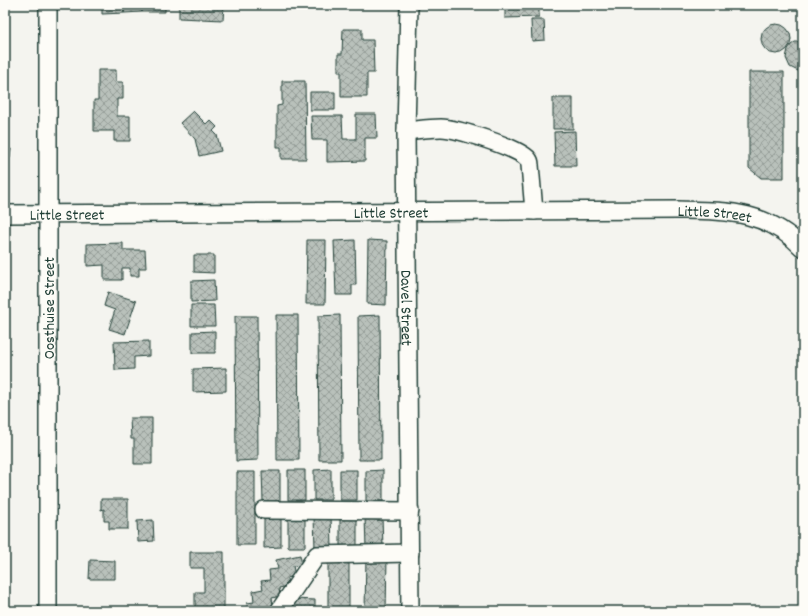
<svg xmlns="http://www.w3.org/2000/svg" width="808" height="616" font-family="Dekko,sans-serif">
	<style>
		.building { fill: url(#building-cross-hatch); stroke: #1f3d34 }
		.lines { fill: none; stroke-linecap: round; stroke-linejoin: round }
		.minor-casing { stroke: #1f3d34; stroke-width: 20 }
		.minor { stroke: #fdfcf7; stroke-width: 17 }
		.labels { text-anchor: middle; stroke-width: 3; stroke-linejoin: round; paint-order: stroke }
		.street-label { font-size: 16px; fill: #1f3d34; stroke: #fdfcf7 }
	</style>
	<defs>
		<pattern id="building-cross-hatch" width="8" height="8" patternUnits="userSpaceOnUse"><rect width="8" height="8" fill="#b9c1bb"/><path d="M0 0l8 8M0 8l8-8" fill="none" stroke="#969e99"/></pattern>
	</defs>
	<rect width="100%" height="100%" fill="#f4f4ef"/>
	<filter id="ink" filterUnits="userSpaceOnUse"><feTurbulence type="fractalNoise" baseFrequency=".025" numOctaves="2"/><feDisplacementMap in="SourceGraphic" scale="8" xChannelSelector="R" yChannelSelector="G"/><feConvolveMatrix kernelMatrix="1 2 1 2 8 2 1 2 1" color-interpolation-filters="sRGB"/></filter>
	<g filter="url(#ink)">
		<path class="building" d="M102 5H124V13L102 14Z
			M124 5H142V12L124 13Z
			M142 5H165V12H142Z
			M179 5H224L223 20 179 18Z
			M505 5H539V17L505 18Z
			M531 20H544L545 40 532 41Z
			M761 39a15 15 0 1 1 30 0a15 15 0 1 1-30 0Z
			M343 29H362V40H373L374 73H367V97H341V72H338V54H342Z
			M795 42H803V71H798L790 67 786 58 788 49 791 45Z
			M98 70H116V82H123V99H117V116H130V141H114V131H94V100H98Z
			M749 72H784V178H761L749 168Z
			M282 81H305L306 159H281V147H277V106L282 105Z
			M310 92H335V110H310Z
			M553 98H573V129H553Z
			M193 111 206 124 210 120 217 127 213 131 217 135 221 151 199 156 195 139 180 123Z
			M356 114H376L377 138H365V161L327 162V140H312L311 116H342L343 139H356Z
			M575 131 576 166H555L554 132Z
			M5 142H7V149H11L10 158H5Z
			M307 240H326L325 304H306Z
			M355 240 356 285H352V295H336L334 241Z
			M368 240 387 241 386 305 367 304Z
			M123 243V250H145L146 268H139V276H130V268H122V280H104V265L87 266V244Z
			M5 250H7L6 276H5Z
			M194 255H214V273L194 272Z
			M214 280 215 301 191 302V281Z
			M108 292 136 301 125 334 109 329 115 310 104 306Z
			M191 305H214L215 326H191Z
			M276 315H298L299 460H277Z
			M340 315 341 460H319L318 316Z
			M380 315 381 460H359L358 316Z
			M235 316H257L258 460 236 461Z
			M215 331V353H192V332Z
			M149 341V356L134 357V369L115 370 114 342Z
			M226 368V391L193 392V369Z
			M130 418H152V464H134V439H131Z
			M331 469V500H314V470Z
			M288 470H305V500H288Z
			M340 470H357V500H340Z
			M383 470V501H366V471Z
			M262 471H280V501H263Z
			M237 472H255V545H237Z
			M101 499H128V529H109V521H104V509L101 510Z
			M264 517H281V547L264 548Z
			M288 517H305V547H288Z
			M314 517H331L332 547 315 548Z
			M365 517H382L383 547 366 548Z
			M340 518H357V548H340Z
			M153 520 154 541 138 542 137 521Z
			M190 552H224V611H195V592H204V568H190Z
			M300 555 302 565 293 566 295 576 287 578 288 586 279 588 280 596 272 598 273 606 262 608 263 611H248L247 603 254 602 253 591 263 589 261 581 270 580 269 570 278 569 276 560Z
			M328 556H349V611H328Z
			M366 556 387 557 386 611H365Z
			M90 560 115 561V579H89Z
			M294 599 315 600V611H294Z"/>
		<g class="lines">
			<g class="minor-casing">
				<g id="minor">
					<path id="s1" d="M409 5 406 131 410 611"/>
					<path d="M406 131C417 130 429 128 441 128 456 128 519 148 528 159 530 161 530 163 530 165L534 211"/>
					<path id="s2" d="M5 214 678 210C727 211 766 210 803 248"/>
					<path d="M264 510 410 511"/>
					<path d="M48 611V5"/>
					<path d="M279 611 317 555 410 553"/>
				</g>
			</g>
			<use href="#minor" class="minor"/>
		</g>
	</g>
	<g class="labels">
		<g class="street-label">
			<text dy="6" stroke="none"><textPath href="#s2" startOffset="386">Little Street</textPath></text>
			<text dy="6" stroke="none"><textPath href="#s2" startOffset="62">Little Street</textPath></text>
			<text dy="6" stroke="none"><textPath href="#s2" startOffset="710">Little Street</textPath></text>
			<text transform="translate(48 308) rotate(-90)" y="6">Oosthuise Street</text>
			<text dy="6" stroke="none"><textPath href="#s1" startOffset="303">Davel Street</textPath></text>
		</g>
	</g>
	<rect width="808" height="616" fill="none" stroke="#fdfcf7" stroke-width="20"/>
	<rect x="10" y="10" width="788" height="596" fill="none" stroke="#1f3d34" stroke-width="1.5" filter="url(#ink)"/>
</svg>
